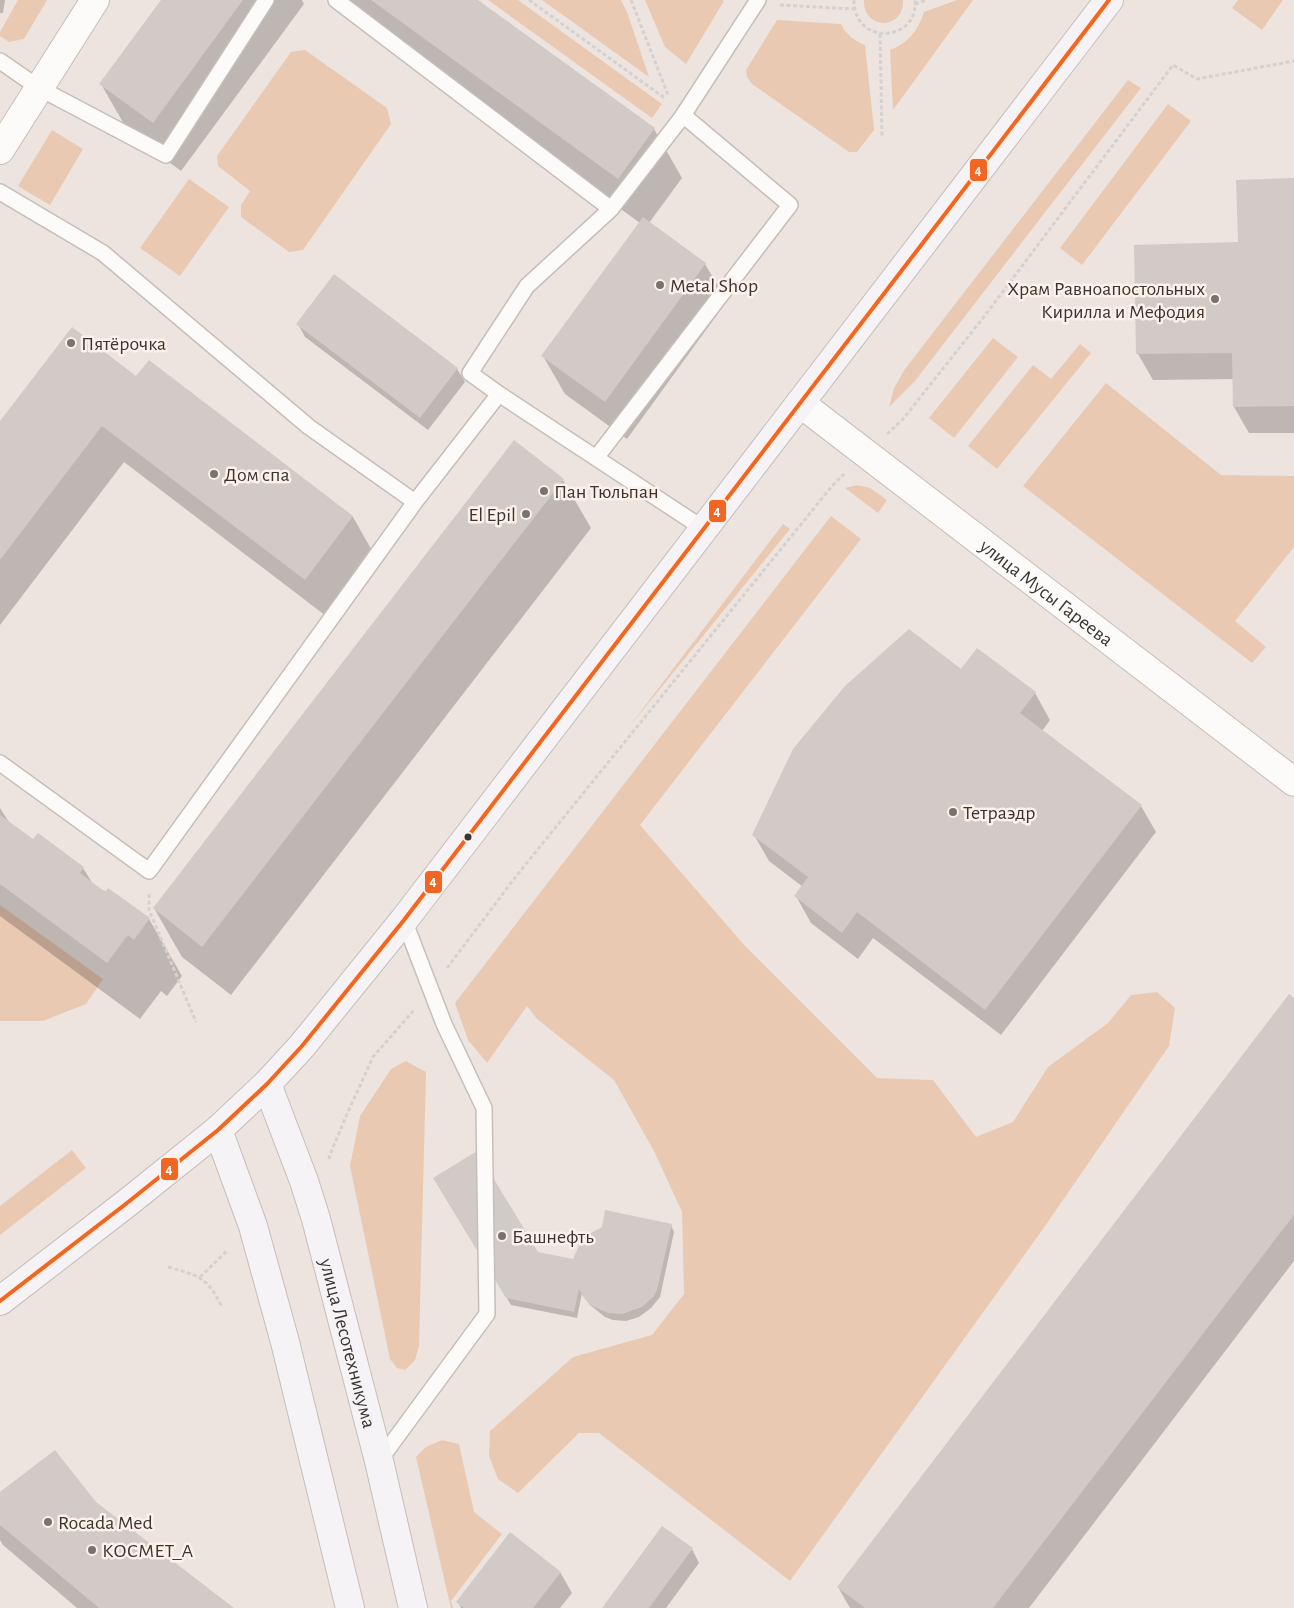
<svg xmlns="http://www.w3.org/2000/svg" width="1294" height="1608" font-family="'Alegreya Sans',sans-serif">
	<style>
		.green { fill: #eac9b3 }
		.shadow { fill: #0003 }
		.building { fill: #d1cac6 }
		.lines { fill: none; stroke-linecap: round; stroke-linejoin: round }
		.service-casing { stroke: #c5beba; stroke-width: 18 }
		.minor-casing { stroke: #c5beba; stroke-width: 30 }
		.secondary-casing { stroke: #c5beba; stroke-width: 30 }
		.path { stroke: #d4d1d0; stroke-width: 3; stroke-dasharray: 4 2.5; stroke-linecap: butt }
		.service { stroke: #fcfbfa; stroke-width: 15 }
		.minor { stroke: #fcfbfa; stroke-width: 28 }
		.secondary { stroke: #f5f3f5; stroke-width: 28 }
		.bus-1-casing { stroke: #fef1e9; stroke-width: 8 }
		.bus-1 { stroke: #f26522; stroke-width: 4 }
		.poi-dot { fill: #79726e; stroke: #fef1e9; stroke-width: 2 }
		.bus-dot { fill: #3b3531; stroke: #fef1e9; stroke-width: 2 }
		.labels { text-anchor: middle; stroke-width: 5; stroke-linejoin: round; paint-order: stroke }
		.poi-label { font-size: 20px; fill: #3b3531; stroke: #fef1e9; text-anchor: start }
		.street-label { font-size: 20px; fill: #3b3531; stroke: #fef1e9 }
		.line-badge { stroke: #fef1e9; stroke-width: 2 }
		.badge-label { font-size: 14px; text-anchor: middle; font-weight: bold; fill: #fff }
	</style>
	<rect width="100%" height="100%" fill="#ede4df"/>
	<path class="green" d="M18 0H47L24 39 9 42 0 36V32Z
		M488 0H518L662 104 652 118Z
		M542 0H621L627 12 649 77Z
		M645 0H722L724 1 686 64 665 47Z
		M864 0H903C905 30 863 31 864 0Z
		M957 0H973L893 110 890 50C908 43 918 31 924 12Z
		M1238 0H1283L1262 30 1232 8Z
		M777 20 841 24C847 36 854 40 865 45L874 130 857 152H849L752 84 747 77 746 70Z
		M305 50 387 108 391 124 303 250 289 252 241 217V205L250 191 218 166 217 156 291 52Z
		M1128 80 1141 88 915 381 889 407 894 388 905 369Z
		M1168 104 1191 121 1082 265 1060 248Z
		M52 130 83 149 50 205 18 186Z
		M189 179 229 207 180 276 140 248Z
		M993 338 1018 357 954 438 929 418Z
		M1080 344 1091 353 997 469 968 446 1033 365 1051 379Z
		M1106 383 1221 475 1294 476V547L1235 621 1266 647 1252 663 1023 486Z
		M857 485 870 488 887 500 878 513 845 488Z
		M831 516 861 539 640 825 745 946 877 1078 933 1080 976 1137 1013 1122 1048 1067 1108 1023 1131 995 1157 992 1175 1008 1169 1046 1043 1229 790 1581 599 1433H579L518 1493 498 1479 489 1456 490 1431 573 1357 652 1335 684 1294 682 1212 654 1151 614 1080 537 1019 527 1006 487 1063 468 1040 455 1003Z
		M783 524 790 529 629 727Z
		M0 905 103 979 86 1004 43 1021H0Z
		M406 1061 426 1072 419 1346 415 1360 405 1370 397 1368 390 1359 350 1166 360 1116 391 1069Z
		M72 1150 86 1168 0 1235V1206Z
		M442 1440 459 1444 474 1512 502 1534 451 1601 453 1608H451L449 1600 416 1457 426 1447Z"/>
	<path class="shadow" d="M0 0H5L3 13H0Z
		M163 0H302L304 4 181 171 129 133 101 84Z
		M333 0H476L654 129 682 178 649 223 705 264 727 301 627 439 565 394 543 356 640 223Z
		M1294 180V433H1249L1234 407 1233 379 1153 380 1138 354 1239 244Z
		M298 324 457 369 465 382 428 430 305 337Z
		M136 378 353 517 374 554 326 616 124 462 0 625V423Z
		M563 480 591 528 231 995 182 957 154 908Z
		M961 671 1035 693 1050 720 1042 731 1141 806 1156 832 1001 1035 873 938 858 959 811 923 796 896 803 887 769 861 754 835Z
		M0 808 11 825 33 841 83 868 93 884 149 919 182 976 167 996 161 991 140 1019 0 916Z
		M1294 999V1261L1029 1608H850L838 1587Z
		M434 1178 537 1253 573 1260 671 1225 674 1232 660 1297 651 1308 639 1317 626 1321 613 1320 605 1317 590 1305 582 1293 577 1318 511 1305Z
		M0 1494 95 1503 232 1608H77L3 1545 0 1540Z
		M692 1549 699 1563 666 1608H603Z
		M560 1572 572 1593 560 1608H461L458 1602Z"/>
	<path class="building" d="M161 0H243L153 123 99 84Z
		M371 0H478L655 128 618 179Z
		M1294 178V406L1233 407 1232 353 1136 354 1134 245 1238 242 1236 180Z
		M643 217 706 263 605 402 541 356Z
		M334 274 458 368 420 418 296 324Z
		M72 327 136 376 149 360 353 516 305 580 102 426 0 560V421Z
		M514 440 564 479 202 947 153 908Z
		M909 629 961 669 977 648 1036 692 1020 713 1142 805 985 1010 857 912 842 933 794 896 808 877 752 835 793 749 845 686Z
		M0 815 33 839 38 833 84 867 80 873 105 892 108 888 150 918 134 940 128 935 107 963 0 884Z
		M1289 994 1294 998V1215L993 1608H865L837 1587Z
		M477 1151 538 1252 573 1259 580 1243 589 1234 602 1227 605 1210 672 1224 657 1290 653 1297 642 1307 622 1314 608 1313 592 1306 584 1298 579 1289 574 1312 506 1298 433 1178Z
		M55 1450 96 1502 234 1608H99L0 1525V1492Z
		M662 1526 693 1548 649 1608H602Z
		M510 1532 561 1572 533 1608H464L456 1602Z"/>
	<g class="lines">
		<g class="service-casing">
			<path id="service" d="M336 0 611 209
				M0 61 39 88 166 155 266 0
				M0 192 103 253 309 427 415 502
				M596 458 790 205 683 115
				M704 529 499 394 470 373 527 286 611 209 682 117 758 0
				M0 763 149 871 415 502 499 394
				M379 1461 487 1314 484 1108 444 1024 404 920"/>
		</g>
		<g class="minor-casing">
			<g id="minor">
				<path d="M0 150 95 0"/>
				<path id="s1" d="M800 403 1294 782"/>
			</g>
		</g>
		<g class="secondary-casing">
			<g id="secondary">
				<path id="s2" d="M267 1084 304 1181 316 1219 379 1461 413 1608"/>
				<path d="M218 1130 253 1226 285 1342 350 1608"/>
				<path d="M0 1301 127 1203 218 1130 267 1084 302 1046 404 920 1109 0"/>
			</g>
		</g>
		<path class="path" d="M529 0 666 99
			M631 0 668 95
			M854 0C854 47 919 42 915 0
			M915 4 926 0
			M780 5 854 9
			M880 34 882 136
			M887 434 903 419 983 318 1173 65 1197 79 1294 61
			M149 894V910L196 1022
			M447 968 517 875 832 486 844 474
			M330 1159 329 1157 347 1114 373 1057 414 1010
			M168 1267C200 1276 207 1277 222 1307
			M200 1277 228 1250"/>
		<use href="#service" class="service"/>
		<use href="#minor" class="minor"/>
		<use href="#secondary" class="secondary"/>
		<g class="bus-1-casing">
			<path id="bus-1" d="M0 1301 127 1203 218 1130 267 1084 302 1046 404 920 1109 0"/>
		</g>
		<use href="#bus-1" class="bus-1"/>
	</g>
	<g class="poi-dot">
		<circle cx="660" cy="285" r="5"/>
		<circle cx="1215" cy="299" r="5"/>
		<circle cx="71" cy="343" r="5"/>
		<circle cx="214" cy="474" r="5"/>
		<circle cx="544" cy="491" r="5"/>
		<circle cx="526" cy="514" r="5"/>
		<circle cx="953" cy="812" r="5"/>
		<circle cx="502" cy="1236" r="5"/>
		<circle cx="48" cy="1522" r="5"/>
		<circle cx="92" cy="1550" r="5"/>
	</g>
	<circle class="bus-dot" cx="468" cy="837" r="4.5"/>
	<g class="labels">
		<g class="poi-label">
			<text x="670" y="292">Metal Shop</text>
			<text x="1205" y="295" text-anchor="end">Храм Равноапостольных<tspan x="1205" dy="23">Кирилла и Мефодия</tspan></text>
			<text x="81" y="350">Пятёрочка</text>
			<text x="224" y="481">Дом спа</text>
			<text x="554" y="498">Пан Тюльпан</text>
			<text x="516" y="521" text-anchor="end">El Epil</text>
			<text x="963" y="819">Тетраэдр</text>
			<text x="512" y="1243">Башнефть</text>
			<text x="58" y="1529">Rocada Med</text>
			<text x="102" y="1557">КОСМЕТ_А</text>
		</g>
		<g class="street-label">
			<text dy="7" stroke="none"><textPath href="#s1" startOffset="311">улица Мусы Гареева</textPath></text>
			<text dy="7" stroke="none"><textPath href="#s2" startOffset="272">улица Лесотехникума</textPath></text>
		</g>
	</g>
	<g class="line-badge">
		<rect x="969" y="158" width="19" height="24" rx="5" fill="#f26522"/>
		<rect x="708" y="499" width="19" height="24" rx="5" fill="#f26522"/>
		<rect x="424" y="870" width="19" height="24" rx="5" fill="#f26522"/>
		<rect x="160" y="1157" width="19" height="24" rx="5" fill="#f26522"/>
	</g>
	<g class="badge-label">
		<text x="978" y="175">4</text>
		<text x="717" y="516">4</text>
		<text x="433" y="886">4</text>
		<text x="169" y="1174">4</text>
	</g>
</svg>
